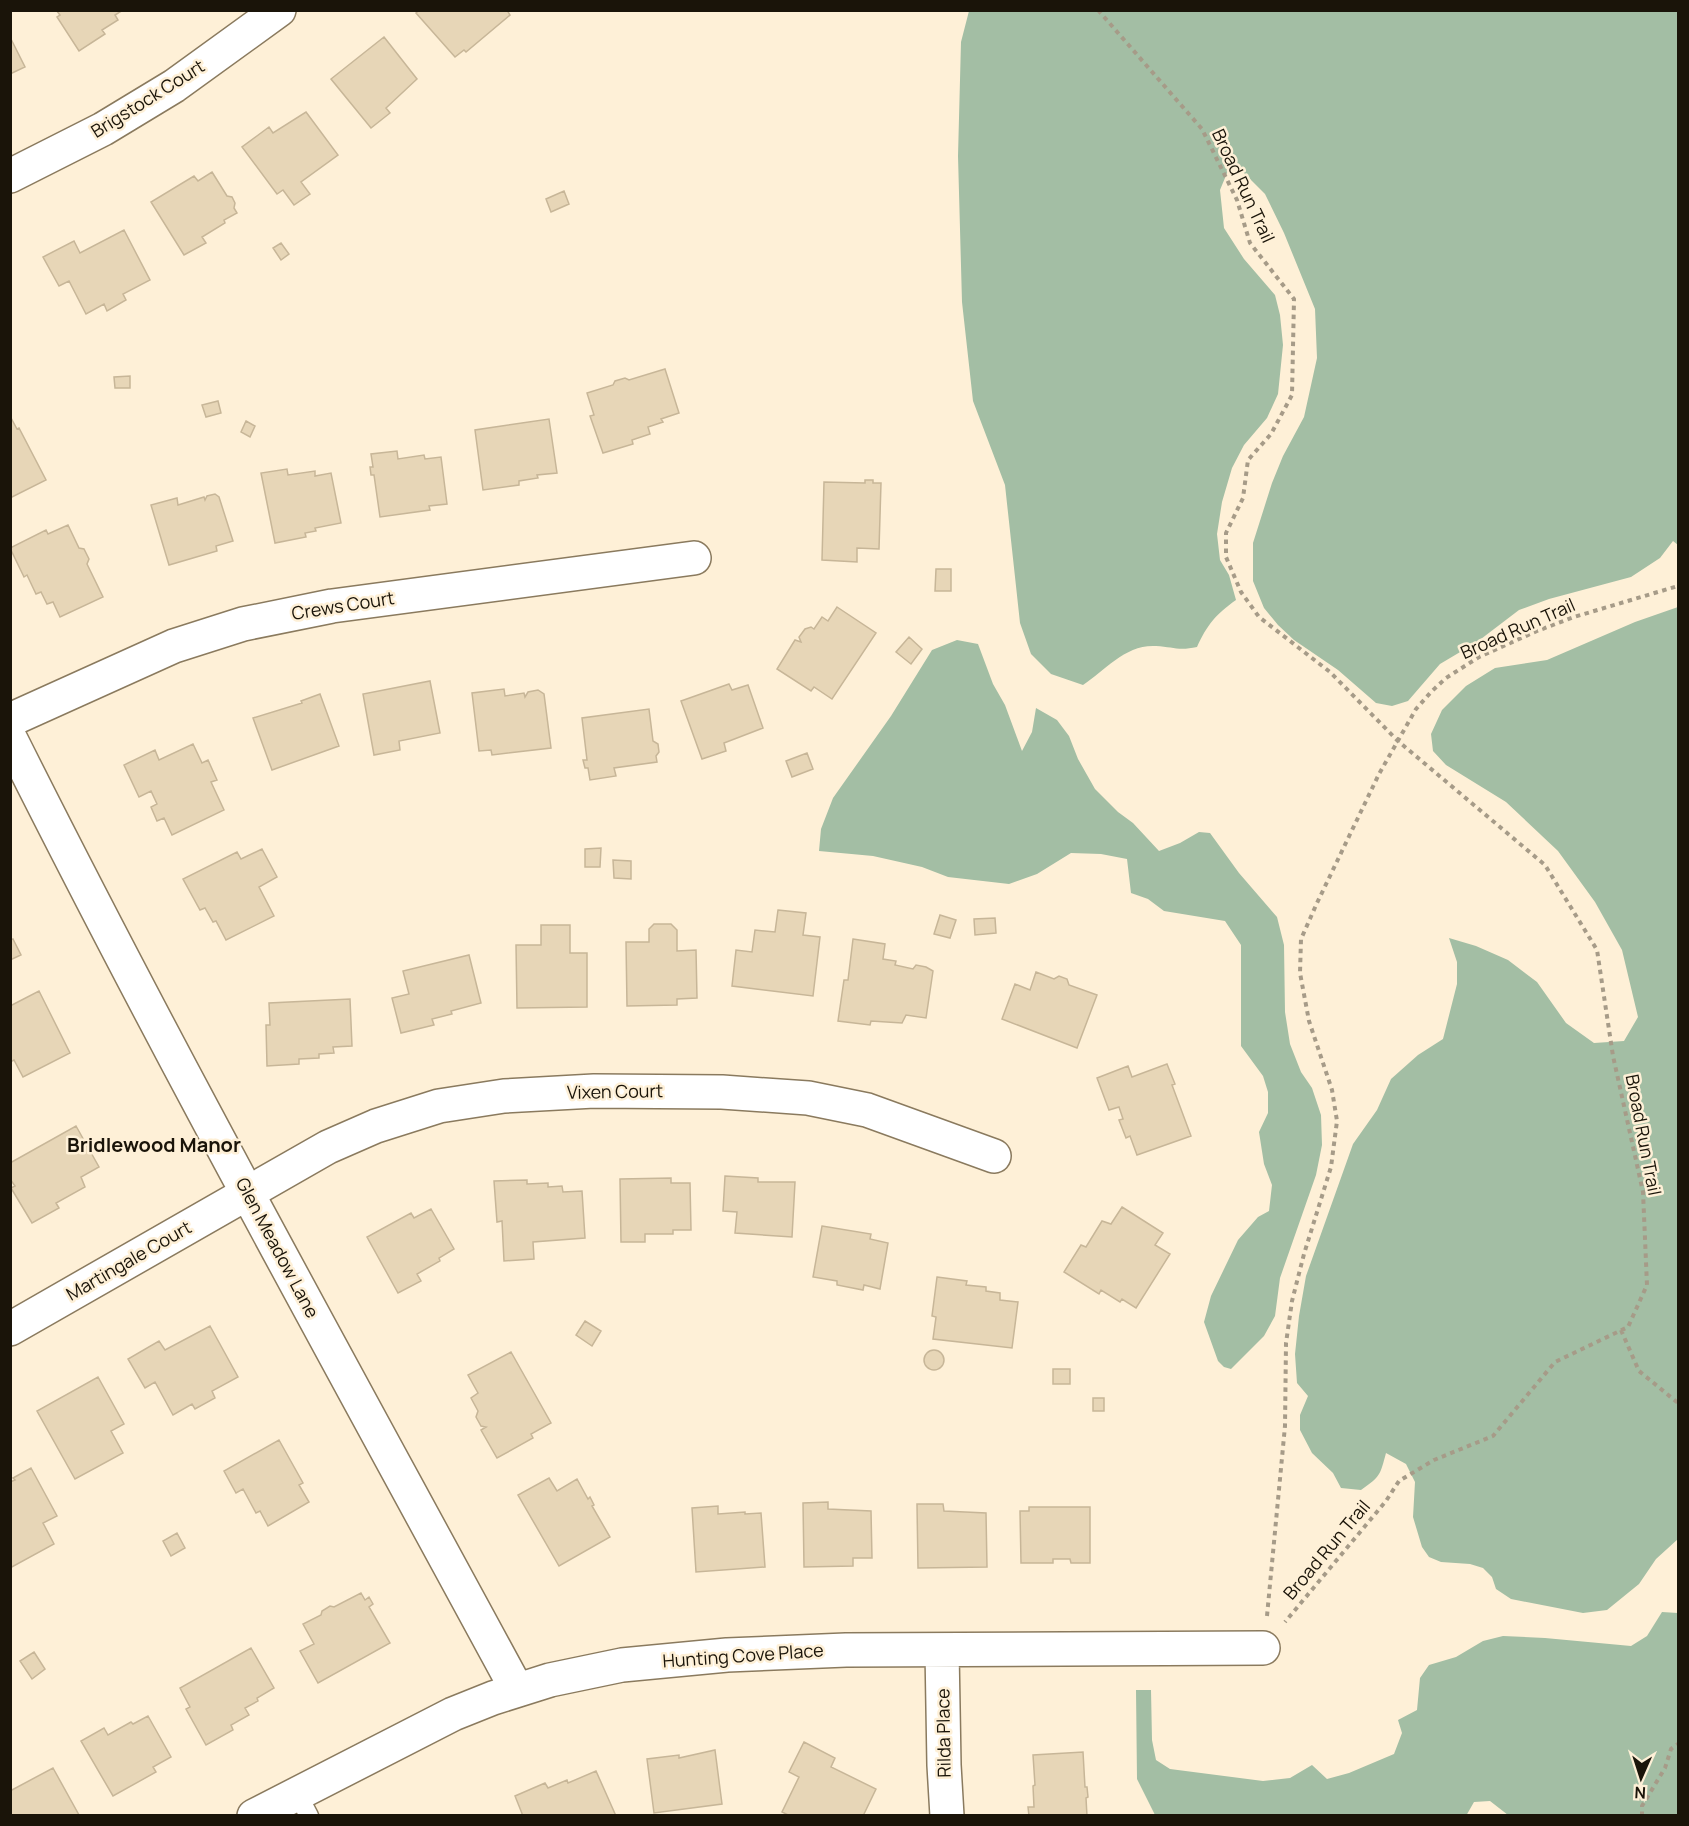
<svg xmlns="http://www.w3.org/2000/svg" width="1689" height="1826" font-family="Manrope,sans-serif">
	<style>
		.forest { fill: #a3bea4 }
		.building { fill: #e7d6b7; stroke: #c7b698; stroke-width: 1.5 }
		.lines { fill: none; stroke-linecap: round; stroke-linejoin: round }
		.service-casing { stroke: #8a7a5e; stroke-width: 21 }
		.minor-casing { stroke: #8a7a5e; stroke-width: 36 }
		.path { stroke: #a69b88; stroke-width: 4; stroke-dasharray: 4.5 4.5; stroke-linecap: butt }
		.service { stroke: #fff; stroke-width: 18 }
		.minor { stroke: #fff; stroke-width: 33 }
		.labels { text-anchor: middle; stroke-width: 5; stroke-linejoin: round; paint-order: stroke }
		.street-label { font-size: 18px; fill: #1a1409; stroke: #fef0d7 }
		.neighbourhood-label { font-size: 20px; font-weight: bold; fill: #1a1409; stroke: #fef0d7 }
	</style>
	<rect width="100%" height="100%" fill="#fef0d7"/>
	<path class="forest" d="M969 11H1678V545L1673 541 1660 558 1631 577 1549 599 1519 610 1477 642 1440 664 1408 701 1392 706 1376 703 1338 670 1294 640 1278 625 1264 608 1253 581V543L1272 483 1283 456 1304 417 1317 358 1315 309 1284 233 1265 194 1232 161 1220 190 1224 228 1244 259 1275 295 1280 315 1283 345 1278 394 1267 418 1244 445 1232 468 1222 502 1217 534 1220 560 1229 575 1236 600C1216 614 1207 625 1197 647 1179 651 1173 647 1156 646 1126 644 1105 670 1083 685L1051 674 1031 654 1020 623 1005 485 973 401 962 302 958 156 961 42Z
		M1678 607V1539L1656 1559 1639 1584 1607 1610 1583 1613 1511 1599 1496 1589 1492 1577 1483 1568 1470 1564 1441 1562 1429 1557 1422 1547 1413 1517 1415 1482 1406 1464 1386 1453C1380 1475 1381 1476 1361 1490L1341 1488 1333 1473 1312 1453 1300 1430V1415L1308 1396 1297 1383 1295 1354 1299 1316 1306 1276 1353 1144 1377 1110 1391 1079 1418 1055 1443 1039 1457 984V962L1449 938 1476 946 1508 960 1537 982 1566 1023 1594 1043 1624 1041 1638 1017 1622 950 1595 902 1558 851 1506 802 1446 765 1433 751 1431 734 1442 710 1466 686 1495 668 1547 660 1635 622Z
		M957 640 978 644 993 684 1005 705 1022 751 1032 732 1036 708 1057 720 1069 736 1078 759 1095 789 1118 812 1133 823 1159 851 1180 843 1199 832 1210 833 1239 873 1277 917 1284 945 1285 1012 1290 1044 1301 1072 1312 1088 1321 1115 1322 1145 1316 1175 1280 1278 1275 1316 1264 1336 1231 1369 1224 1367 1218 1361 1204 1322 1211 1296 1238 1240 1258 1217 1269 1211 1272 1185 1264 1164 1259 1132 1268 1113V1092L1263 1076 1241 1046V945L1225 921 1164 911 1148 899 1131 893 1127 859 1101 854 1071 853 1037 874 1009 884 948 877 922 867 873 856 819 851 821 829 833 798 891 716 932 650Z
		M1662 1612 1678 1613V1815H1508L1490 1801 1474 1802 1466 1816 1155 1815 1137 1779 1136 1690H1151L1152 1740 1156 1760 1170 1769 1263 1781 1290 1778 1312 1765 1327 1779 1349 1773 1394 1754 1402 1733 1398 1720 1417 1710 1420 1678 1429 1665 1456 1657 1483 1641 1503 1636 1545 1638 1631 1646 1647 1636Z"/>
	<path class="building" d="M56 10H123L115 15 118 20 102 30 105 34 79 51 57 17 60 15Z
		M419 10H507L510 15 466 52 464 50 455 57 416 13Z
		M10 37 25 67 10 74Z
		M384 37 417 79 386 108 390 113 371 128 331 79Z
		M306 112 338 155 301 182 310 194 294 205 283 190 277 194 242 147 269 127 273 133Z
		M212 172 227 196 232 197 235 203 234 208 237 213 224 220 225 223 202 237 206 243 184 255 151 202 194 176 198 181Z
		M564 191 569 204 551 212 546 199Z
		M124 230 150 280 123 294 126 300 107 311 104 304 86 314 69 281 59 286 43 257 74 241 80 253Z
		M281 243 289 254 281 260 273 248Z
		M665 369 679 413 661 419 663 422 648 427 650 434 632 440 633 444 603 453 590 416 594 415 587 393 613 385 615 381 625 378 629 380Z
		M130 376V388H115L114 377Z
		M218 401 221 413 206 417 202 405Z
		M10 416 17 429 19 428 46 480 10 498Z
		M549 419 557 473 537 475 538 478 519 481V485L483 490 475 430Z
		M246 421 255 426 250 437 241 432Z
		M397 451 398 459 424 455 425 459 441 457 447 504 429 506 430 510 380 517 374 475H371L370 467H373L371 454Z
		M287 469 288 475 315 471V476L331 473 341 523 315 528 316 531 305 533 306 537 275 543 261 473Z
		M865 480H873V483H881L879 549 857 548V562L822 560 824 482 865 483Z
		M215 494 219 497 233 541 216 546 217 551 169 565 151 505 177 498 178 505 204 497 205 500 207 496Z
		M68 525 79 548 84 549 89 559 87 564 103 597 60 617 53 602 47 604 41 592 36 594 27 575 24 577 10 548 46 530 48 534Z
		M936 569H951V591H935Z
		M837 607 876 633 832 699 814 687 811 691 777 669 795 640 801 642 799 637 805 629 811 627 814 629 822 617 828 621Z
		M909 637 922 649 911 664 896 652Z
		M430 681 440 733 399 741 400 750 374 755 363 694Z
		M729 684 732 690 748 685 763 728 724 743 726 751 702 759 681 701Z
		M504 689 505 696 524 693 525 697 528 692 538 690 544 694 551 748 492 755 491 750 479 751 472 693Z
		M320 694 339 746 272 770 253 718 302 703 301 701Z
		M649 709 653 741 658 744 659 752 656 756 657 762 614 768 616 776 590 780 588 768H585L583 760H587L582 718Z
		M193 744 202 763 208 760 217 780 211 782 224 810 172 835 164 818 157 821 151 807 157 804 151 791 139 797 124 765 155 750 159 760Z
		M807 753 813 769 792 777 786 761Z
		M601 848 600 867H585V849Z
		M262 849 277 877 259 887 274 916 226 940 216 921 213 922 205 908 200 910 183 879 237 852 241 859Z
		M613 860 631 861V879L614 878Z
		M778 910 806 913 803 935 820 937 813 996 732 986 736 950 752 952 755 930 775 932Z
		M940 915 956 920 950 938 934 934Z
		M995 918 996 933 975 935 974 919Z
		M654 924H671L677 930V951L696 950 697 998 677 999V1005L627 1006 626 942H649V929Z
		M541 925H570V953H587V1007L517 1008 516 945H541Z
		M13 939 21 955 10 960V940Z
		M853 939 885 944 883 959 896 961 895 965 913 969 916 965 926 967 933 971 926 1018 906 1015 902 1023 871 1021 870 1025 838 1021 844 980H848Z
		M469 955 481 1003 451 1011 452 1014 432 1019 434 1025 401 1033 392 998 409 994 403 971Z
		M1036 972 1054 979 1059 976 1067 979 1069 985 1097 995 1077 1048 1002 1019 1015 984 1030 990Z
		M39 991 70 1053 23 1077 14 1060 10 1062V1006Z
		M350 999 352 1046 333 1047 334 1053 319 1054V1058L299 1059V1064L267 1066 266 1025H270L269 1003Z
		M1167 1064 1175 1084 1172 1085 1191 1136 1137 1155 1130 1136 1126 1138 1119 1120 1123 1119 1119 1107 1109 1110 1097 1078 1128 1066 1132 1077Z
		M76 1126 99 1167 81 1177 85 1187 56 1203 59 1208 32 1223 11 1188 15 1186 10 1179V1163Z
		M725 1176 758 1178V1182H795L792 1237 735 1233 737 1212 723 1211Z
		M671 1178V1183H690L691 1230H673V1234H645V1242H621L620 1179Z
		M527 1180V1184L548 1183V1187L562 1186 563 1192 582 1191 585 1238 533 1242 534 1259 504 1261 502 1221 497 1222 494 1181Z
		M1122 1207 1163 1233 1155 1245 1170 1254 1136 1308 1122 1299 1120 1302 1101 1290 1099 1294 1064 1272 1081 1245 1086 1247 1102 1221 1111 1224Z
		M431 1209 454 1249 439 1258 440 1261 417 1274 421 1281 398 1293 367 1237 411 1213 414 1218Z
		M822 1226 871 1234 870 1239 888 1243 880 1289 864 1285 863 1290 837 1285V1281L813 1277Z
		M937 1277 967 1281 966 1285 986 1287V1291L1000 1293V1300L1018 1302 1012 1348 933 1339 936 1317 932 1316Z
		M585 1321 601 1331 592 1346 576 1335Z
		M210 1326 238 1377 212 1391 215 1398 195 1409 192 1404 173 1415 155 1382 145 1388 128 1359 159 1341 165 1350Z
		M924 1360a10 10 0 1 1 20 0a10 10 0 1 1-20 0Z
		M511 1352 551 1423 531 1434 533 1438 497 1458 481 1430 486 1427 481 1426 476 1417 478 1411 471 1398 478 1393 468 1375Z
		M1053 1369H1070V1384H1053Z
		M98 1377 124 1424 111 1431 123 1453 75 1479 37 1411Z
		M1093 1398H1104V1411H1093Z
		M279 1440 303 1483 299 1485 309 1502 268 1526 260 1511 256 1513 243 1489 236 1493 224 1471Z
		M31 1468 57 1516 43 1523 54 1544 10 1568V1482L15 1480 13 1478Z
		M549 1478 557 1491 577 1479 588 1499 590 1497 594 1505 592 1506 610 1537 559 1566 518 1495Z
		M828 1502V1509L871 1511 872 1558H853V1566L804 1567 803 1503Z
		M917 1504H943L944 1511 986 1513 987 1567 918 1568Z
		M718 1506V1514L745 1512V1514L761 1513 765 1567 696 1572 692 1508Z
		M1029 1507H1090V1563H1071L1070 1559H1053V1563H1021L1020 1511H1029Z
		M177 1533 185 1548 171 1556 163 1541Z
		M361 1593 365 1600 369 1597 373 1604 369 1607 390 1643 318 1683 300 1651 314 1644 303 1624 321 1615 322 1611 330 1606 334 1607Z
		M251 1648 274 1688 257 1698 258 1701 245 1708 249 1715 231 1725 233 1730 206 1745 186 1709 190 1707 180 1688Z
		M34 1652 45 1669 32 1679 20 1661Z
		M148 1716 171 1757 153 1767 156 1772 113 1796 81 1741 104 1728 108 1735 131 1722 133 1724Z
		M804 1742 835 1758 831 1767 876 1789 863 1816H790L782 1812 799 1777 789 1772Z
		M715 1750 722 1804 654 1813 647 1759 679 1755V1758Z
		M1083 1752 1085 1787H1087L1088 1797 1086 1798 1087 1816H1029L1028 1807H1034L1033 1786 1035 1785 1033 1755Z
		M53 1768 79 1815 10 1816V1791Z
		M596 1771 616 1816H523L515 1796 545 1783 548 1788 567 1780 568 1783Z"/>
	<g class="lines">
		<g class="service-casing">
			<path id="service" d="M297 1793 309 1816"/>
		</g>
		<g class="minor-casing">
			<path id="minor" d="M10 176 103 129 174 86 279 10
				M10 720 174 646 243 624 332 606 694 558
				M10 738C171 1060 346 1374 517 1690
				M10 1329 328 1147 376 1126 439 1106 504 1096 594 1091 722 1092 808 1098 867 1110 994 1156
				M942 1650 944 1765 947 1816
				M254 1816 453 1714 493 1698 550 1680 622 1665 727 1655 846 1650 1263 1648"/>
		</g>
		<path class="path" d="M1098 10 1202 129 1237 200 1250 243 1294 299 1292 395 1271 434 1248 460 1243 498 1226 533V557L1241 592 1259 617 1330 672 1398 741 1545 865 1597 950 1613 1056 1643 1192 1647 1285 1628 1327 1555 1362 1493 1436 1434 1460 1399 1481 1386 1501 1285 1622
			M1621 1330 1639 1371 1678 1403
			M1267 1616 1285 1426 1286 1343 1292 1301 1304 1254 1331 1167 1337 1121 1332 1090 1309 1021 1300 973 1301 939 1317 903 1379 774 1416 709 1431 692 1446 678 1479 657 1537 631 1574 617 1678 586
			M1642 1816V1806L1665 1768 1671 1749 1678 1744"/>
		<use href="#service" class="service"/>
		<use href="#minor" class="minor"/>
	</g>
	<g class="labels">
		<g class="street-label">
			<text transform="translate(148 99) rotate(-32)" y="6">Brigstock Court</text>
			<text transform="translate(1243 186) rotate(65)" y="6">Broad Run Trail</text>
			<text transform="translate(343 606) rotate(-9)" y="6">Crews Court</text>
			<text transform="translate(1518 629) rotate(-24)" y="6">Broad Run Trail</text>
			<text transform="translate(615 1092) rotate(-1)" y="6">Vixen Court</text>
			<text transform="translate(1643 1135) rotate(79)" y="6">Broad Run Trail</text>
			<text transform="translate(277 1248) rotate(62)" y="6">Glen Meadow Lane</text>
			<text transform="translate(129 1261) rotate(-30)" y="6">Martingale Court</text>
			<text transform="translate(1327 1550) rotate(-50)" y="6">Broad Run Trail</text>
			<text transform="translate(743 1656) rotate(-4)" y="6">Hunting Cove Place</text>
			<text transform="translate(944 1733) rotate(-91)" y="6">Rilda Place</text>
		</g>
		<g class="neighbourhood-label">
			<text x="154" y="1152">Bridlewood Manor</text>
		</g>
	</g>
	<rect width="1689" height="1826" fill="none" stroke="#1a1409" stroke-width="24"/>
	<g transform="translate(1641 1778) rotate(183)" stroke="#fef0d7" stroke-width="4.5" paint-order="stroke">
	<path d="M0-4.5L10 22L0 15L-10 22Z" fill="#1a1409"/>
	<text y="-9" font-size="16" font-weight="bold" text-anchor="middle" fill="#1a1409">N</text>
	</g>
</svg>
